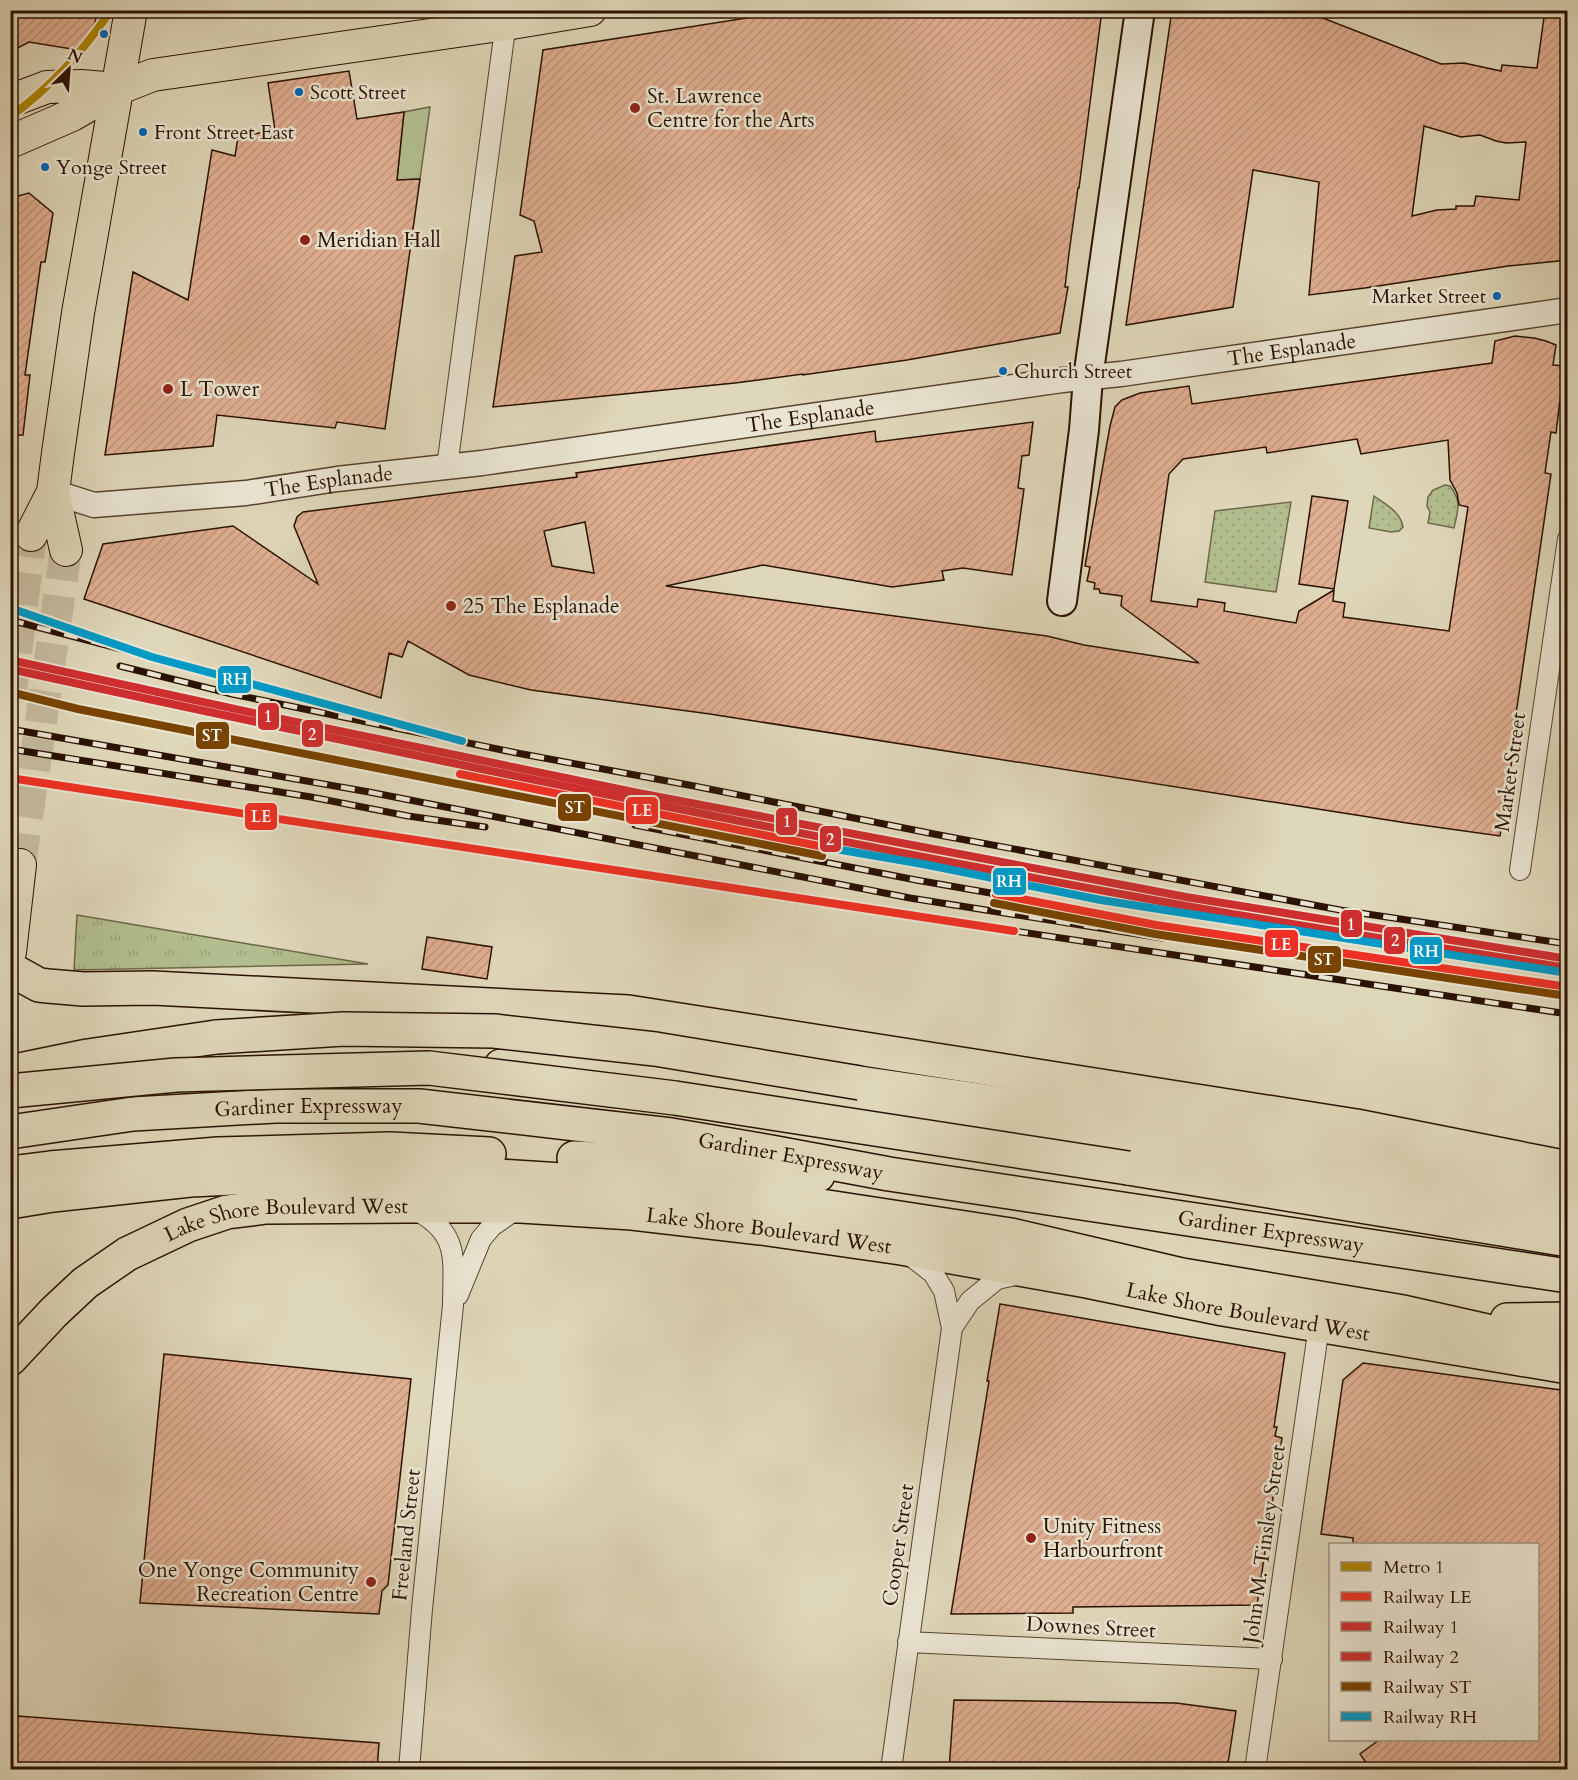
<svg xmlns="http://www.w3.org/2000/svg" width="1578" height="1780" font-family="Cardo,serif">
	<style>
		.grass { fill: url(#grass-tufts); stroke: #6e6848; stroke-width: 1.5 }
		.park { fill: url(#park-dots); stroke: #6e6848; stroke-width: 1.5 }
		.garden { fill: #b2be8f; stroke: #6e6848; stroke-width: 1.5 }
		.building { fill: url(#building-hatch); stroke: #2a1100; stroke-width: 1.5; fill-rule: evenodd }
		.lines { fill: none; stroke-linecap: round; stroke-linejoin: round }
		.primary-tunnel { stroke: #c4b99d; stroke-width: 32; stroke-dasharray: 32 16; stroke-linecap: butt }
		.minor-casing { stroke: #57422e; stroke-width: 22 }
		.tertiary-casing { stroke: #57422e; stroke-width: 27 }
		.secondary-casing { stroke: #2a1100; stroke-width: 32 }
		.primary-casing { stroke: #2a1100; stroke-width: 34 }
		.trunk-casing { stroke: #2a1100; stroke-width: 36 }
		.motorway-casing { stroke: #2a1100; stroke-width: 36 }
		.minor { stroke: #eae5d2; stroke-width: 20 }
		.tertiary { stroke: #eae5d2; stroke-width: 24 }
		.secondary { stroke: #eae5d2; stroke-width: 28 }
		.primary { stroke: #dfd7b9; stroke-width: 32 }
		.trunk { stroke: #dfd7b9; stroke-width: 33 }
		.motorway { stroke: #dfd7b9; stroke-width: 33 }
		.rail-casing { stroke: #2a1100; stroke-width: 7 }
		.rail { stroke: #eae5d2; stroke-width: 4.5; stroke-dasharray: 14; stroke-linecap: butt }
		.motorway-bridge-casing { stroke: #2a1100; stroke-width: 36; stroke-linecap: butt }
		.motorway-bridge { stroke: #dfd7b9; stroke-width: 33 }
		.rail-1-casing { stroke: #eae5d2; stroke-width: 12 }
		.rail-2-casing { stroke: #eae5d2; stroke-width: 12 }
		.rail-3-casing { stroke: #eae5d2; stroke-width: 12 }
		.rail-4-casing { stroke: #eae5d2; stroke-width: 12 }
		.rail-5-casing { stroke: #eae5d2; stroke-width: 12 }
		.rail-1 { stroke: #ee3124; stroke-width: 8 }
		.rail-2 { stroke: #cf2e2f; stroke-width: 8 }
		.rail-3 { stroke: #cf2e2f; stroke-width: 8 }
		.rail-4 { stroke: #794400; stroke-width: 8 }
		.rail-5 { stroke: #009ac7; stroke-width: 8 }
		.metro-1-casing { stroke: #eae5d2; stroke-width: 12 }
		.metro-1 { stroke: #b08500; stroke-width: 8 }
		.bus-dot { fill: #0065bd; stroke: #eae5d2; stroke-width: 2 }
		.poi-dot { fill: #8f2418; stroke: #eae5d2; stroke-width: 2 }
		.labels { text-anchor: middle; stroke-width: 5; stroke-linejoin: round; paint-order: stroke }
		.bus-label { font-size: 20px; fill: #2a1100; stroke: #eae5d2; text-anchor: start }
		.poi-label { font-size: 21px; fill: #2a1100; stroke: #eae5d2; text-anchor: start }
		.street-label { font-size: 21px; fill: #2a1100; stroke: #eae5d2 }
		.line-badge { stroke: #eae5d2; stroke-width: 2 }
		.badge-label { font-size: 16px; text-anchor: middle; font-weight: bold; fill: #fff }
	</style>
	<defs>
		<pattern id="grass-tufts" width="24" height="20" patternUnits="userSpaceOnUse" patternTransform="scale(1.5)"><rect width="24" height="20" fill="#b2be8f"/><path d="M3 7l-1-3M5 7V3M7 7l1-3M15 17l-1-3M17 17v-4M19 17l1-3" fill="none" stroke="#99a27a"/></pattern>
		<pattern id="park-dots" width="8" height="8" patternUnits="userSpaceOnUse" patternTransform="scale(1.5)"><rect width="8" height="8" fill="#b2be8f"/><path d="M2 2h.1M6 6h.1" fill="none" stroke="#99a27a" stroke-width="1.8" stroke-linecap="round"/></pattern>
		<pattern id="building-hatch" width="6" height="6" patternUnits="userSpaceOnUse" patternTransform="scale(1.5)"><rect width="6" height="6" fill="#e0ae91"/><path d="M-1 1l2-2M0 6l6-6M5 7l2-2" fill="none" stroke="#c0957b"/></pattern>
	</defs>
	<rect width="100%" height="100%" fill="#dfd7b9"/>
	<filter id="stains"><feTurbulence type="fractalNoise" baseFrequency=".00333" numOctaves="4"/><feColorMatrix values="0 0 0 0 .2 0 0 0 0 .09 0 0 0 0 .02 0 0 0 .5 -.17"/></filter>
	<radialGradient id="worn" r=".72"><stop offset=".6" stop-color="#630" stop-opacity="0"/><stop offset="1" stop-color="#630" stop-opacity=".3"/></radialGradient>
	<path class="grass" d="M77 915 368 964 74 970Z"/>
	<path class="park" d="M1445 485 1450 486C1462 501 1458 510 1454 528L1428 523 1430 512 1427 506 1428 497 1433 490Z
		M1374 496C1385 504 1401 512 1403 527L1399 531 1391 532 1369 528Z
		M1291 502 1276 592 1205 582 1215 511Z"/>
	<path class="garden" d="M430 107 420 179 397 180 404 112Z"/>
	<path class="building" d="M10 10H97L93 37 78 50 29 42 10 52Z
		M798 10H1102L1079 188H1078L1069 253 1065 287H1068L1060 333 907 360 803 375V374L735 383 493 407 515 256 542 252 534 221 520 215 543 50Z
		M1172 10H1316L1315 15 1441 64 1464 63 1501 71 1502 65 1537 68 1545 10H1568V260L1508 266 1365 288 1309 295 1319 182 1253 170 1233 307 1126 325ZM1424 126 1461 137 1480 135 1496 141 1506 143 1526 142 1519 200 1476 196 1474 206H1456V209L1437 210 1412 216Z
		M349 71 357 119 404 112 397 180 420 179 385 429 337 422 335 428 217 415 213 446 105 455 133 272 188 300 212 150 235 156 238 137 275 130 268 83Z
		M29 193 53 213 45 262H41L25 375H30L23 435H10V198Z
		M1515 336 1534 338 1546 341 1556 345 1553 365 1564 366 1556 433 1551 432 1545 473 1551 474 1516 714 1519 715 1500 836 1407 823 710 714 531 690 469 675 408 641 402 657 389 653 381 698 84 599 103 544 233 526 318 584 294 526 297 517 303 512 577 477 576 473 875 431 876 442 1033 422 1029 455 1022 456 1018 488 1024 489 1012 575 963 568 942 571 944 580 892 587 763 565 666 586 1047 636 1084 645 1199 663 1121 606 1122 596 1100 593 1099 589H1094L1095 583 1087 581 1090 567 1085 566 1110 426 1115 407 1122 400 1140 393 1189 386 1192 404 1492 363 1495 341ZM1357 439 1361 454 1448 440 1450 480 1457 493 1459 505 1468 507 1449 631 1343 617 1345 603 1333 601 1334 590 1299 611 1296 623 1224 611 1225 603 1198 599 1197 607 1151 601 1169 474 1183 459 1266 447 1267 453ZM585 522 594 573 552 566 544 531Z
		M1312 496 1348 501 1334 589 1299 584Z
		M427 937 492 947 487 979 422 969Z
		M1000 1304 1285 1353 1274 1427H1277L1275 1436 1282 1438 1257 1605 1073 1607V1613L951 1614 989 1381H987Z
		M164 1354 411 1379 388 1585 382 1591 379 1614 140 1603Z
		M1363 1363 1568 1391V1770H1371L1360 1754 1379 1740H1538V1545H1353V1538L1321 1534 1343 1380Z
		M954 1700 1176 1703 1236 1711 1227 1770H949Z
		M17 1716 379 1743 377 1770H11Z"/>
	<g class="lines">
		<path class="primary-tunnel" d="M10 700 31 535
			M20 865 66 550"/>
		<g class="minor-casing">
			<path id="minor" d="M447 467 507 14
				M1520 870 1568 539
				M458 1295 481 1239 492 1226 518 1208
				M952 1328 970 1301 997 1279 1020 1274
				M908 1642 1272 1659
				M409 1770 422 1609 453 1305C453 1260 461 1233 414 1209
				M891 1770 952 1328 944 1291 933 1273 907 1253
				M1255 1770 1319 1326"/>
		</g>
		<g class="tertiary-casing">
			<g id="tertiary">
				<path id="s1" d="M53 492 94 505 246 493 337 479 482 463 1062 380 1121 374 1568 310"/>
			</g>
		</g>
		<g class="secondary-casing">
			<path id="secondary" d="M1062 601 1084 430 1088 378 1140 10"/>
		</g>
		<g class="primary-casing">
			<path id="primary" d="M10 101 47 87 81 86 117 89
				M10 142 72 115 117 89 153 75 506 24 590 10
				M31 535 53 492
				M66 550 53 492 58 453 78 313 131 10
				M10 952 20 865"/>
		</g>
		<g class="trunk-casing">
			<g id="trunk">
				<path d="M501 1066 577 1065 1568 1215"/>
				<path id="s2" d="M10 1359 54 1312 85 1283 127 1254 188 1225 227 1212 266 1207 407 1206H521L632 1213 761 1228 901 1248 1087 1281 1223 1309 1568 1367"/>
			</g>
		</g>
		<g class="motorway-casing">
			<g id="motorway">
				<path d="M10 969 39 985 48 986 83 989 153 988 628 1012 1356 1126 1568 1168"/>
				<path d="M577 1065 673 1060"/>
				<path d="M10 1072 88 1056 216 1037"/>
				<path d="M860 1083 1403 1162 1568 1194"/>
				<path id="s3" d="M10 1132 133 1114 275 1106H419L671 1135 771 1152 889 1174 1568 1276"/>
				<path d="M574 1158 652 1162 769 1176 818 1175"/>
				<path d="M1128 1168 1568 1240"/>
				<path d="M10 1173 50 1168 218 1154 390 1149 489 1154"/>
				<path d="M10 1202 53 1195 190 1180 317 1174 484 1175 625 1184 821 1206 1011 1235 1182 1275 1403 1312 1505 1335 1568 1345"/>
				<path d="M1507 1320 1568 1319"/>
			</g>
		</g>
		<use href="#minor" class="minor"/>
		<use href="#tertiary" class="tertiary"/>
		<use href="#secondary" class="secondary"/>
		<use href="#primary" class="primary"/>
		<use href="#trunk" class="trunk"/>
		<use href="#motorway" class="motorway"/>
		<g class="rail-casing">
			<path id="rail" d="M10 620 152 657
				M120 666 232 694 517 753 694 786 939 835 1340 910 1568 944
				M10 729 369 792 910 898 1162 938
				M10 749 311 797 408 816 485 827
				M635 825 916 880 996 894
				M1014 931 1568 1014"/>
		</g>
		<use href="#rail" class="rail"/>
		<g class="motorway-bridge-casing">
			<path id="motorway-bridge" d="M216 1037 343 1029 494 1031 655 1049 860 1083
				M10 1091 176 1075 429 1068 675 1098 1128 1168"/>
		</g>
		<use href="#motorway-bridge" class="motorway-bridge"/>
		<g class="rail-1-casing">
			<path id="rail-1" d="M460 774 824 847
				M10 778 1014 931
				M996 894 1156 925 1568 987"/>
		</g>
		<g class="rail-2-casing">
			<path id="rail-2" d="M10 660 286 720 638 793 1186 897 1568 959"/>
		</g>
		<g class="rail-3-casing">
			<path id="rail-3" d="M10 669C400 754 790 834 1181 905 1309 928 1438 947 1567 968"/>
		</g>
		<g class="rail-4-casing">
			<path id="rail-4" d="M10 692 78 709 822 856
				M994 903 1155 934 1567 996"/>
		</g>
		<g class="rail-5-casing">
			<path id="rail-5" d="M10 608 152 657 462 741
				M824 847 923 864 1101 900 1568 973"/>
		</g>
		<use href="#rail-1" class="rail-1"/>
		<use href="#rail-2" class="rail-2"/>
		<use href="#rail-3" class="rail-3"/>
		<use href="#rail-4" class="rail-4"/>
		<use href="#rail-5" class="rail-5"/>
		<g class="metro-1-casing">
			<path id="metro-1" d="M10 117C51 87 83 52 111 10"/>
		</g>
		<use href="#metro-1" class="metro-1"/>
	</g>
	<g class="bus-dot">
		<circle cx="104" cy="34" r="5"/>
		<circle cx="299" cy="92" r="5"/>
		<circle cx="143" cy="132" r="5"/>
		<circle cx="45" cy="167" r="5"/>
		<circle cx="1497" cy="296" r="5"/>
		<circle cx="1003" cy="371" r="5"/>
	</g>
	<g class="poi-dot">
		<circle cx="635" cy="108" r="6"/>
		<circle cx="305" cy="240" r="6"/>
		<circle cx="168" cy="389" r="6"/>
		<circle cx="451" cy="606" r="6"/>
		<circle cx="1031" cy="1538" r="6"/>
		<circle cx="371" cy="1582" r="6"/>
	</g>
	<g class="labels">
		<g class="bus-label">
			<text x="310" y="99">Scott Street</text>
			<text x="154" y="139">Front Street East</text>
			<text x="56" y="174">Yonge Street</text>
			<text x="1486" y="303" text-anchor="end">Market Street</text>
			<text x="1014" y="378">Church Street</text>
		</g>
		<g class="poi-label">
			<text x="647" y="103">St. Lawrence<tspan x="647" dy="24">Centre for the Arts</tspan></text>
			<text x="317" y="247">Meridian Hall</text>
			<text x="180" y="396">L Tower</text>
			<text x="463" y="613">25 The Esplanade</text>
			<text x="1043" y="1533">Unity Fitness<tspan x="1043" dy="24">Harbourfront</tspan></text>
			<text x="359" y="1577" text-anchor="end">One Yonge Community<tspan x="359" dy="24">Recreation Centre</tspan></text>
		</g>
		<g class="street-label">
			<text dy="7" stroke="none"><textPath href="#s1" startOffset="1251">The Esplanade</textPath></text>
			<text dy="7" stroke="none"><textPath href="#s1" startOffset="765">The Esplanade</textPath></text>
			<text dy="7" stroke="none"><textPath href="#s1" startOffset="279">The Esplanade</textPath></text>
			<text transform="translate(1510 772) rotate(-82)" y="7">Market Street</text>
			<text dy="7" stroke="none"><textPath href="#s3" startOffset="300">Gardiner Expressway</textPath></text>
			<text dy="7" stroke="none"><textPath href="#s3" startOffset="786">Gardiner Expressway</textPath></text>
			<text dy="7" stroke="none"><textPath href="#s2" startOffset="324">Lake Shore Boulevard West</textPath></text>
			<text dy="7" stroke="none"><textPath href="#s2" startOffset="810">Lake Shore Boulevard West</textPath></text>
			<text dy="7" stroke="none"><textPath href="#s3" startOffset="1272">Gardiner Expressway</textPath></text>
			<text dy="7" stroke="none"><textPath href="#s2" startOffset="1296">Lake Shore Boulevard West</textPath></text>
			<text transform="translate(406 1535) rotate(-84)" y="7">Freeland Street</text>
			<text transform="translate(1264 1544) rotate(-82)" y="7">John M. Tinsley Street</text>
			<text transform="translate(898 1545) rotate(-82)" y="7">Cooper Street</text>
			<text transform="translate(1091 1627) rotate(3)" y="7">Downes Street</text>
		</g>
	</g>
	<g class="line-badge">
		<rect x="217" y="665" width="35" height="29" rx="6" fill="#009ac7"/>
		<rect x="257" y="702" width="23" height="29" rx="6" fill="#cf2e2f"/>
		<rect x="301" y="719" width="23" height="29" rx="6" fill="#cf2e2f"/>
		<rect x="195" y="721" width="35" height="29" rx="6" fill="#794400"/>
		<rect x="557" y="793" width="35" height="29" rx="6" fill="#794400"/>
		<rect x="625" y="796" width="34" height="29" rx="6" fill="#ee3124"/>
		<rect x="244" y="802" width="34" height="29" rx="6" fill="#ee3124"/>
		<rect x="775" y="807" width="23" height="29" rx="6" fill="#cf2e2f"/>
		<rect x="819" y="825" width="23" height="28" rx="6" fill="#cf2e2f"/>
		<rect x="992" y="867" width="35" height="29" rx="6" fill="#009ac7"/>
		<rect x="1340" y="909" width="23" height="29" rx="6" fill="#cf2e2f"/>
		<rect x="1383" y="926" width="23" height="29" rx="6" fill="#cf2e2f"/>
		<rect x="1264" y="929" width="35" height="29" rx="6" fill="#ee3124"/>
		<rect x="1409" y="936" width="34" height="29" rx="6" fill="#009ac7"/>
		<rect x="1307" y="945" width="35" height="29" rx="6" fill="#794400"/>
	</g>
	<g class="badge-label">
		<text x="235" y="685">RH</text>
		<text x="268" y="722">1</text>
		<text x="312" y="740">2</text>
		<text x="212" y="741">ST</text>
		<text x="575" y="813">ST</text>
		<text x="642" y="816">LE</text>
		<text x="261" y="822">LE</text>
		<text x="787" y="827">1</text>
		<text x="830" y="845">2</text>
		<text x="1009" y="887">RH</text>
		<text x="1351" y="930">1</text>
		<text x="1395" y="946">2</text>
		<text x="1281" y="950">LE</text>
		<text x="1426" y="957">RH</text>
		<text x="1324" y="965">ST</text>
	</g>
	<rect width="1578" height="1780" fill="none" stroke="#dfd7b9" stroke-width="36"/>
	<rect x="12" y="12" width="1554" height="1756" fill="none" stroke="#2a1100" stroke-width="3"/>
	<rect x="18" y="18" width="1542" height="1744" fill="none" stroke="#2a1100" stroke-width="1.5"/>
	<rect x="1329" y="1543" width="210" height="198" fill="#eae5d2" stroke="#9d907e" stroke-width="1.5"/>
	<rect x="1341" y="1562" width="30" height="9" fill="#b08500" stroke="#9d907e" stroke-width="1.5"/>
	<text x="1383" y="1573" font-size="18" fill="#2a1100">Metro 1</text>
	<rect x="1341" y="1592" width="30" height="9" fill="#ee3124" stroke="#9d907e" stroke-width="1.5"/>
	<text x="1383" y="1603" font-size="18" fill="#2a1100">Railway LE</text>
	<rect x="1341" y="1622" width="30" height="9" fill="#cf2e2f" stroke="#9d907e" stroke-width="1.5"/>
	<text x="1383" y="1633" font-size="18" fill="#2a1100">Railway 1</text>
	<rect x="1341" y="1652" width="30" height="9" fill="#cf2e2f" stroke="#9d907e" stroke-width="1.5"/>
	<text x="1383" y="1663" font-size="18" fill="#2a1100">Railway 2</text>
	<rect x="1341" y="1682" width="30" height="9" fill="#794400" stroke="#9d907e" stroke-width="1.5"/>
	<text x="1383" y="1693" font-size="18" fill="#2a1100">Railway ST</text>
	<rect x="1341" y="1712" width="30" height="9" fill="#009ac7" stroke="#9d907e" stroke-width="1.5"/>
	<text x="1383" y="1723" font-size="18" fill="#2a1100">Railway RH</text>
	<g transform="translate(69 69) rotate(25)" stroke="#eae5d2" stroke-width="4.5" paint-order="stroke">
	<path d="M0-4.5L10 22L0 15L-10 22Z" fill="#2a1100"/>
	<text y="-9" font-size="16" font-weight="bold" text-anchor="middle" fill="#2a1100">N</text>
	</g>
	<rect width="100%" height="100%" filter="url(#stains)"/>
	<rect width="100%" height="100%" fill="url(#worn)"/>
</svg>
